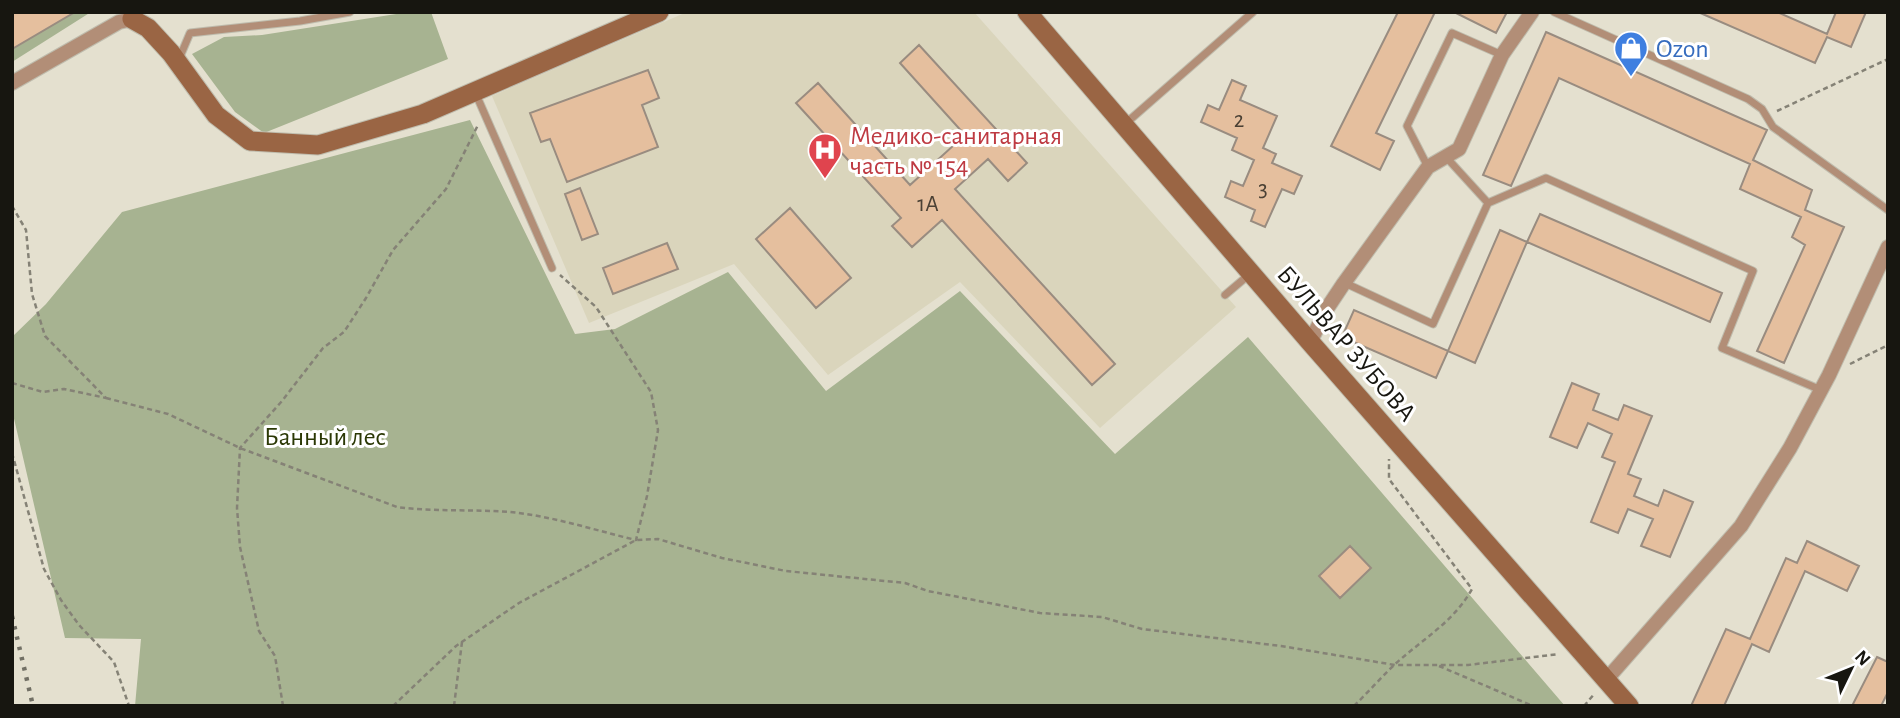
<svg xmlns="http://www.w3.org/2000/svg" width="1900" height="718" font-family="'Alegreya Sans',sans-serif">
	<style>
		.built { fill: #dad5bc }
		.green { fill: #a7b391 }
		.building { fill: #e5bf9e; stroke: #998c80; stroke-width: 2 }
		.lines { fill: none; stroke-linecap: round; stroke-linejoin: round }
		.lane-casing { stroke: #bfbcad; stroke-width: 9 }
		.street-casing { stroke: #bfbcad; stroke-width: 16 }
		.secondary-casing { stroke: #bfbcad; stroke-width: 21 }
		.path { stroke: #858276; stroke-width: 2.5; stroke-dasharray: 5 3.5; stroke-linecap: butt }
		.lane { stroke: #b28e77; stroke-width: 7 }
		.street { stroke: #b28e77; stroke-width: 14 }
		.secondary { stroke: #9a6544; stroke-width: 19 }
		.rail { stroke: #727065; stroke-width: 4.5; stroke-dasharray: 3.5 7; stroke-linecap: butt }
		.labels { text-anchor: middle; stroke-width: 6; stroke-linejoin: round; paint-order: stroke }
		.number-label { font-size: 23px; fill: #4a4034 }
		.shop-label { font-size: 26px; fill: #366cbe; stroke: #fff; text-anchor: start }
		.health-label { font-size: 26px; fill: #be3a42; stroke: #fff; text-anchor: start }
		.street-label { font-size: 26px; fill: #171610; stroke: #fff }
		.park-label { font-size: 26px; fill: #2b3805; stroke: #fff }
	</style>
	<rect width="100%" height="100%" fill="#e4e0cf"/>
	<path class="built" d="M687 12H974L1236 307 1100 428 960 282 828 375 734 264 589 323 492 96Z"/>
	<path class="green" d="M12 12H91L12 62Z
		M409 12H431L448 59 264 133 235 112 192 54 224 37 262 35Z
		M470 120 575 334 615 329 728 272 826 391 960 291 1115 454 1248 337 1565 706H135L141 639 65 638 12 410V337L46 304 122 212Z"/>
	<path class="building" d="M12 12H75L12 49Z
		M1398 12H1435L1376 133 1394 141 1380 170 1331 146Z
		M1454 12H1507L1496 33Z
		M1698 12H1777L1827 34 1836 12H1866L1851 47 1827 37 1815 63Z
		M1546 32 1767 130 1753 160 1812 190 1805 210 1844 227 1784 363 1757 351 1805 245 1792 237 1801 217 1740 189 1750 164 1559 78 1511 186 1483 175Z
		M919 45 1027 163 1008 181 988 159 955 189 1115 364 1092 385 942 220 912 247 892 226 901 218 796 103 818 83 910 185 965 135 900 63Z
		M648 70 659 98 642 105 658 147 567 182 550 139 541 142 530 113Z
		M1232 80 1246 86 1240 100 1277 116 1263 148 1276 154 1272 163 1302 176 1294 194 1282 189 1265 227 1251 221 1255 210 1225 197 1231 181 1243 186 1254 160 1232 150 1237 138 1201 122 1208 105 1219 110Z
		M580 188 598 234 582 240 565 194Z
		M790 208 851 278 816 308 756 239Z
		M1540 214 1722 293 1710 322 1527 242Z
		M1500 230 1527 242 1475 363 1448 351 1436 378 1342 337 1354 310 1448 351Z
		M667 243 678 269 613 294 603 268Z
		M1572 383 1599 394 1593 410 1618 420 1624 405 1652 416 1628 474 1641 479 1634 496 1658 506 1664 490 1693 502 1670 557 1641 546 1653 519 1628 509 1618 533 1591 522 1615 462 1602 457 1612 434 1588 423 1577 448 1550 437Z
		M1807 541 1859 566 1847 591 1805 571 1769 652 1752 644 1724 706H1691L1726 629 1750 639 1786 558 1797 563Z
		M1350 546 1371 568 1340 598 1319 576Z
		M1877 657 1888 662V692L1881 706H1852Z"/>
	<g class="lines">
		<g class="lane-casing">
			<path id="lane" d="M1554 12 1748 99 1762 109 1773 127 1888 210
				M179 59 190 33 300 21 350 12
				M475 92 552 268
				M1125 124 1253 12
				M1428 167 1407 126 1452 33 1502 55
				M1488 203 1546 178 1753 271 1722 348 1821 390
				M1345 283 1433 324 1488 203 1446 157
				M1225 295 1251 273"/>
		</g>
		<g class="street-casing">
			<path id="street" d="M12 83 119 22 132 19
				M1310 342 1328 307 1344 283 1428 167 1459 149 1502 55 1532 12
				M1606 680 1741 526 1790 448 1829 375 1888 247"/>
		</g>
		<g class="secondary-casing">
			<path id="secondary" d="M1027 12 1310 342 1629 706
				M132 19 148 28 171 53 216 115 250 141 318 145 423 114 659 12"/>
		</g>
		<path class="path" d="M1777 111 1888 59
			M12 206 26 230 32 294 45 336 106 398 64 389 43 392 12 383
			M1850 364 1888 345
			M106 398 168 414 240 448 397 507C434 512 472 509 510 512 552 516 594 530 636 540L647 496 658 430 651 392 596 307 560 275
			M12 453 44 569 61 600 79 625 114 662 129 706
			M1439 666 1533 706
			M283 706 275 656 259 631 240 547 237 508 240 448 282 401 323 348 344 332 366 298 393 250 446 189 478 125
			M393 706 456 646 519 603 636 540 658 539 722 558 786 571 905 583 928 591 1040 613 1102 617 1142 629 1281 646 1395 665H1468L1559 654
			M454 706 462 642
			M1354 706C1367 693 1380 679 1393 666 1421 640 1453 623 1472 589L1389 479V459
			M1584 706 1595 693"/>
		<use href="#lane" class="lane"/>
		<use href="#street" class="street"/>
		<use href="#secondary" class="secondary"/>
		<path class="rail" d="M12 616 33 706"/>
	</g>
	<defs>
		<g id="shop-pin" transform="scale(1.75)"><path d="M0 17L-7.5 6A9.5 9.5 0 1 1 7.5 6Z" fill="#3f7fe0" stroke="#fff"/><path d="M-5-2.5h2.3a2.7 3.5 0 0 1 5.4 0H5L5.5 6h-11ZM-1.5-2.5h3a1.5 2.3 0 0 0-3 0Z" fill="#fff"/></g>
		<g id="hospital-pin" transform="scale(1.75)"><path d="M0 17L-7.5 6A9.5 9.5 0 1 1 7.5 6Z" fill="#e0444e" stroke="#fff"/><path d="M-5-5h3v3.5h4V-5h3V5h-3V1.5h-4V5h-3Z" fill="#fff"/></g>
	</defs>
	<g fill-rule="evenodd">
		<use href="#shop-pin" x="1631" y="48"/>
		<use href="#hospital-pin" x="825" y="150"/>
	</g>
	<g class="labels">
		<g class="number-label">
			<text x="1239" y="127">2</text>
			<text x="1263" y="196">3</text>
			<text x="928" y="211">1А</text>
		</g>
		<g class="shop-label">
			<text x="1656" y="57">Ozon</text>
		</g>
		<g class="health-label">
			<text x="850" y="144">Медико-санитарная<tspan x="850" dy="30">часть № 154</tspan></text>
		</g>
		<g class="street-label">
			<text transform="translate(1347 343) rotate(49)" y="9">БУЛЬВАР ЗУБОВА</text>
		</g>
		<g class="park-label">
			<text x="325" y="445">Банный лес</text>
		</g>
	</g>
	<rect width="1900" height="718" fill="none" stroke="#171610" stroke-width="28"/>
	<g transform="translate(1851 669) rotate(47)" stroke="#ffffff" stroke-width="5" paint-order="stroke">
	<path d="M0-5L12 26L0 18L-12 26Z" fill="#171610"/>
	<text y="-10" font-size="19" font-weight="bold" text-anchor="middle" fill="#171610">N</text>
	</g>
</svg>
